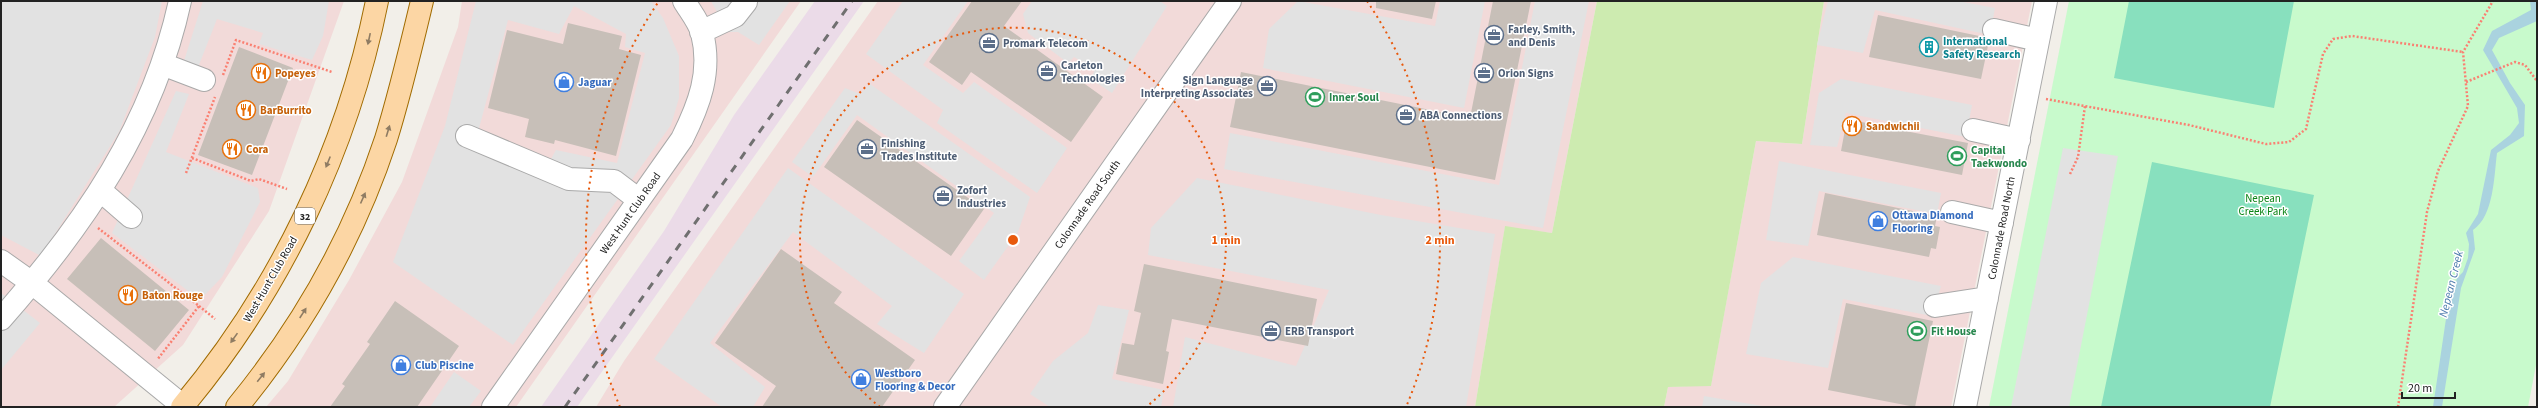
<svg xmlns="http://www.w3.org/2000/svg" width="2538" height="408" font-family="'Source Sans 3',sans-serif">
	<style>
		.commercial { fill: #f2dad9 }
		.industrial { fill: #ebdbe8 }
		.grass { fill: #cdebb0 }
		.park { fill: #c8facc }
		.pitch { fill: #88e0be }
		.parking { fill: #e2e2e2; fill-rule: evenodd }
		.water { fill: #aad3df }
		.building { fill: #c7bfb8 }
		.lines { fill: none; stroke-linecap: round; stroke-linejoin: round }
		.minor-casing { stroke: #a9a9a9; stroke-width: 24 }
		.major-casing { stroke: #a06b00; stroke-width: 24 }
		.path { stroke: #fa8072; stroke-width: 2.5; stroke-dasharray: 2 2; stroke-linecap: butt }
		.minor { stroke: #fff; stroke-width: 22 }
		.major { stroke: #fcd6a4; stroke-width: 22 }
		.rail { stroke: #707070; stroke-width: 3; stroke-dasharray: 8 8; stroke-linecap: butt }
		.oneway { fill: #8f7c63 }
		.ring { fill: none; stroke: #e8590c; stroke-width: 2; stroke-dasharray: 2 4 }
		.labels { text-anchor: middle; stroke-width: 3; stroke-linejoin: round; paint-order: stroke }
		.shield { fill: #fff; stroke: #646464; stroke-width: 1 }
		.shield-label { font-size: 10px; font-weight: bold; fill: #222 }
		.service-label { font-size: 11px; font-weight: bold; fill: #4e5e75; stroke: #fff; text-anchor: start }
		.culture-label { font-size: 11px; font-weight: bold; fill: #0d838f; stroke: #fff; text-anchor: start }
		.food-label { font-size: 11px; font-weight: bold; fill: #c56008; stroke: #fff; text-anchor: start }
		.shop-label { font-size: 11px; font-weight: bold; fill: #366cbe; stroke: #fff; text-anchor: start }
		.leisure-label { font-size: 11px; font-weight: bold; fill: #27864d; stroke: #fff; text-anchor: start }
		.park-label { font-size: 11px; fill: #0c8416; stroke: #fff }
		.street-label { font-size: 11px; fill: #222; stroke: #fff }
		.water-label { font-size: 12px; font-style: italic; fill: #4a7aab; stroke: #fff }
		.centre { fill: #e8590c; stroke: #fff; stroke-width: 2 }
		.ring-label { font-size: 12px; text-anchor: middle; font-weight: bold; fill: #e8590c; stroke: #fff; stroke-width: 3; stroke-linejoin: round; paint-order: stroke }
	</style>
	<rect width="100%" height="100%" fill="#f2efe9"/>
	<path class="commercial" d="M1 1H344L269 211 183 345 114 407H1Z
		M462 1H801L516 407H266L288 381 349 280 402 182 458 27Z
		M878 1H1597L1552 233 1505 227 1475 407H596L624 361Z
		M1824 1H2032L1951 407H1664L1668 387 1711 385 1756 141 1802 144Z"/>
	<path class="industrial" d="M815 1H864L577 407H541L664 231 734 115Z"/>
	<path class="grass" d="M1597 1H1824L1802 144 1756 141 1711 386 1668 387 1664 407H1475L1505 226 1552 233Z"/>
	<path class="park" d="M2069 1H2537V360L2528 407H1989Z"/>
	<path class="pitch" d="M2129 1H2294L2274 108 2114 78Z
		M2152 162 2314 195 2270 407H2101Z"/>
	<path class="parking" d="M1 1H162L155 37 119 132 41 256 1 235Z
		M203 1H329L323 36 312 60 259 44 263 33 217 19 197 70 183 64Z
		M476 1H651L663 18 679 56V98L671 125 513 345 393 262 445 126ZM574 6 626 34 625 47 645 53 617 163 556 150 551 159 478 132 508 20 559 34Z
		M711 1H790L759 45 738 32H728Z
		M903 1H968L923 65 963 93 974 82 1067 148 1037 193 937 123 943 110 866 54Z
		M1032 1H1160L1167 6 1112 93 1091 79 1095 69 1074 57 1068 63 1028 33 1023 14Z
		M1298 1 1435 26 1440 1H1485L1464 108 1263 68 1269 29Z
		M1535 1H1589L1543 228 1224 169 1230 133 1499 185Z
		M1828 1H1958L1995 8 1990 35 1875 10 1863 53 1817 45Z
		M1841 79 1972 105 1966 137 1846 113 1837 147 1810 145 1819 93Z
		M870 84 1030 197 1018 232 984 280 959 261 994 213 857 115 813 177 792 162 845 88 860 94Z
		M176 91 189 94 166 152 258 188 260 202 222 277 200 300 112 233Z
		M2063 148 2118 156 2069 407H2011Z
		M1779 161 1941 193 1937 214 1819 191 1808 246 1766 240Z
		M788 168 964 294 924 353 877 324 892 306 793 232 710 343 765 387 753 407H722L654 359Z
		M1197 178 1381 215 1495 234 1466 407H1173L1185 337 1296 366 1329 290 1148 255 1151 228Z
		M1793 257 1941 286 1932 316 1843 299 1828 368 1746 354 1761 283Z
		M1 293 40 323 1 370Z
		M1098 305 1129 310 1112 379 1164 390 1161 407H1050L1030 394 1053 361 1088 333Z
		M454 372 481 391 469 407H430Z
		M1704 396 1768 407H1702Z"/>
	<path class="water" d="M2530 1H2537V21L2499 38 2492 50 2510 83 2525 105 2524 136 2497 153C2494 176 2494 216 2473 230L2475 249 2461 288 2442 407H2433L2447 312 2457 278 2463 272 2468 258 2469 244 2466 233 2478 214 2491 150 2510 135 2519 123 2517 108 2483 50 2492 31 2531 10Z"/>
	<path class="building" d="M972 1H1022L1004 26 1103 97 1071 142 971 72 962 85 929 62Z
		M1376 1H1436L1432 19 1376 8Z
		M1493 1H1531L1495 180 1230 127 1241 72 1470 118Z
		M1878 15 1984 37 1989 41 1981 79 1869 57Z
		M568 23 622 36 619 49 641 55 616 156 555 140 554 144 525 137 529 119 488 108 507 30 563 44Z
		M239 47 293 68 252 175 198 155Z
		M1847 119 1891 128 1892 124 1905 127V131L1968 143 1962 175 1841 151Z
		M857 120 984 209 951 256 824 167Z
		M1825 193 1937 216 1935 226 1940 227 1936 249 1931 248 1929 257 1817 235Z
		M101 238 189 310 155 351 67 279Z
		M781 249 842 292 834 303 915 360 882 407H762L776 386 715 343Z
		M1144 264 1317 299 1308 346 1172 319 1166 351 1169 352 1163 384 1116 374 1122 343 1134 345 1141 313 1134 311Z
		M395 301 459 346 417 407H330L345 386 342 384 370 344 367 342Z
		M1846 303 1933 321 1915 407 1828 390Z"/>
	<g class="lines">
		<g class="minor-casing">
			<path id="minor" d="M1994 30 2038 40
				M701 32 735 16 746 2
				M162 64 204 80
				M1973 130 2019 140
				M467 136 569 179 614 181 639 200
				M101 191 131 217
				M1952 212 2002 223
				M1 261 32 283 183 406
				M1935 306 1987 298
				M1 319C84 225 153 125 180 1
				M493 407 682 139C699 105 712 72 702 33 699 22 690 11 684 1
				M945 407 1230 1
				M1965 407 2046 1"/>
		</g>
		<g class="major-casing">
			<path id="major" d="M182 407C280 290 347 150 377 1
				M237 407C302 328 354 236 386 139 400 94 411 47 422 1"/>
		</g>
		<path class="path" d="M223 75 236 40 332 72
			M2466 82 2515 62 2525 65 2537 81
			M2046 99 2189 125 2266 144 2289 142 2306 129 2323 54 2333 39 2352 36 2463 52
			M192 158 251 181 259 179 287 189
			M186 173 215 97
			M2070 174 2078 157 2085 106
			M98 228 199 306 157 360
			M199 306 215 319
			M2398 407 2427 212 2438 171 2468 106 2463 52 2493 1"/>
		<use href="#minor" class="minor"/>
		<use href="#major" class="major"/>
		<path class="rail" d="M565 407 852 1"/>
	</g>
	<defs><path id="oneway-solid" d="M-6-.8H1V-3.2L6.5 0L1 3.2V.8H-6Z"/></defs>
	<g class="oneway">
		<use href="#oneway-solid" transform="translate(369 39) rotate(102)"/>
		<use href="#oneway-solid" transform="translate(388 131) rotate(-73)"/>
		<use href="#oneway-solid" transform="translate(328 162) rotate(112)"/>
		<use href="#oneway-solid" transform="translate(363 198) rotate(-66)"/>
		<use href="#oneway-solid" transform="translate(303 313) rotate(-57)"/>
		<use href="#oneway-solid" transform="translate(234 338) rotate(125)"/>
		<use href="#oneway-solid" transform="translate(261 377) rotate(-51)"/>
	</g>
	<g class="ring">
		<path d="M880 407A213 213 0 1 1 1146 407"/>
		<path d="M620 407A427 427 0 0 1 659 1M1367 1A427 427 0 0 1 1406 407"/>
	</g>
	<defs>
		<g id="office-ring" transform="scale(1)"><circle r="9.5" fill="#fff" stroke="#5c6f8a" stroke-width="1.5"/><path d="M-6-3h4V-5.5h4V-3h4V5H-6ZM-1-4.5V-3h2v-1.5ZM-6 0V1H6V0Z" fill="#5c6f8a"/></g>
		<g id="building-ring" transform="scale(1)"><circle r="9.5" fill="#fff" stroke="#0f9aa8" stroke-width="1.5"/><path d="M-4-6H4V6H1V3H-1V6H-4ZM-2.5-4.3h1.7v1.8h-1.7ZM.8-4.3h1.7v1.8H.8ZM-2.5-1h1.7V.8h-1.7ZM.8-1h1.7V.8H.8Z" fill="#0f9aa8"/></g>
		<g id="restaurant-ring" transform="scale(1)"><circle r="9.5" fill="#fff" stroke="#e8710a" stroke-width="1.5"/><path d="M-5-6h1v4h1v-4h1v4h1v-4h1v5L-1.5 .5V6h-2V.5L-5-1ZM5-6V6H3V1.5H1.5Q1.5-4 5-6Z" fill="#e8710a"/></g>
		<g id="shop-ring" transform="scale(1)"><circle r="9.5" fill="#fff" stroke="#3f7fe0" stroke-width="1.5"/><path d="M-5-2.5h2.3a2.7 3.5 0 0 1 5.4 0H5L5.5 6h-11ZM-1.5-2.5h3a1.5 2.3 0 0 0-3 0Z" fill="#3f7fe0"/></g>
		<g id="stadium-ring" transform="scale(1)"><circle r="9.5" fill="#fff" stroke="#2e9e5b" stroke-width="1.5"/><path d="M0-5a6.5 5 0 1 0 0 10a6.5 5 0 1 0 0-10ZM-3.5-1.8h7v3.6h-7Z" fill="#2e9e5b"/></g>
	</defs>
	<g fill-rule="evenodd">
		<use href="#office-ring" x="1494" y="35"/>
		<use href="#office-ring" x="989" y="43"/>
		<use href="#building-ring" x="1929" y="47"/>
		<use href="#office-ring" x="1047" y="71"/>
		<use href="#restaurant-ring" x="261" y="73"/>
		<use href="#office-ring" x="1484" y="73"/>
		<use href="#shop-ring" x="564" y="82"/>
		<use href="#office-ring" x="1267" y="86"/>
		<use href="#stadium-ring" x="1315" y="97"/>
		<use href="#restaurant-ring" x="246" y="110"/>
		<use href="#office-ring" x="1406" y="115"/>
		<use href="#restaurant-ring" x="1852" y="126"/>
		<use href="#restaurant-ring" x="232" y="149"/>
		<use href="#office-ring" x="867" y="149"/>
		<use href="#stadium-ring" x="1957" y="156"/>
		<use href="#office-ring" x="943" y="196"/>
		<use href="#shop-ring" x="1878" y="221"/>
		<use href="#restaurant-ring" x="128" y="295"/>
		<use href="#office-ring" x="1271" y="331"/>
		<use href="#stadium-ring" x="1917" y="331"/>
		<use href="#shop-ring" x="401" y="365"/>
		<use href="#shop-ring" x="861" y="379"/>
	</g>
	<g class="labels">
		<rect class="shield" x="295" y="208" width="20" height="16" rx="3"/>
		<g class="shield-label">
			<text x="305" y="220">32</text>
		</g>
		<g class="service-label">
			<text x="1508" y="33">Farley, Smith,<tspan x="1508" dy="13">and Denis</tspan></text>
			<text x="1003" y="47">Promark Telecom</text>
			<text x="1061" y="69">Carleton<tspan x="1061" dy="13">Technologies</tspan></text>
			<text x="1498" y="77">Orion Signs</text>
			<text x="1253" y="84" text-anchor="end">Sign Language<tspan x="1253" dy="13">Interpreting Associates</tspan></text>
			<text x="1420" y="119">ABA Connections</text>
			<text x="881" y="147">Finishing<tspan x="881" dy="13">Trades Institute</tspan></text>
			<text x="957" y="194">Zofort<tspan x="957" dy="13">Industries</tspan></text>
			<text x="1285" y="335">ERB Transport</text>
		</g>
		<g class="culture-label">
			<text x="1943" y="45">International<tspan x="1943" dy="13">Safety Research</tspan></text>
		</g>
		<g class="food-label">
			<text x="275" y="77">Popeyes</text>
			<text x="260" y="114">BarBurrito</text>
			<text x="1866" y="130">Sandwichii</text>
			<text x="246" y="153">Cora</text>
			<text x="142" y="299">Baton Rouge</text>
		</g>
		<g class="shop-label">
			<text x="578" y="86">Jaguar</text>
			<text x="1892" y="219">Ottawa Diamond<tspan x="1892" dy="13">Flooring</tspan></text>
			<text x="415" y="369">Club Piscine</text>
			<text x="875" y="377">Westboro<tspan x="875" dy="13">Flooring &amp; Decor</tspan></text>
		</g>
		<g class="leisure-label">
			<text x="1329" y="101">Inner Soul</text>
			<text x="1971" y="154">Capital<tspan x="1971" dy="13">Taekwondo</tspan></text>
			<text x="1931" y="335">Fit House</text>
		</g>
		<g class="park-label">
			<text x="2263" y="202">Nepean<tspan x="2263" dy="13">Creek Park</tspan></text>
		</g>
		<g class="street-label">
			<text transform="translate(1087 204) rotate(-55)" y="4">Colonnade Road South</text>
			<text transform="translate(630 213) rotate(-55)" y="4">West Hunt Club Road</text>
			<text transform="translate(2001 228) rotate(-79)" y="4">Colonnade Road North</text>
			<text transform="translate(270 279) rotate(-60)" y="4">West Hunt Club Road</text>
		</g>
		<g class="water-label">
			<text transform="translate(2451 284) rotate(-76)" y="4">Nepean Creek</text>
		</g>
	</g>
	<circle cx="1013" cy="240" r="6" class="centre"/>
	<g class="ring-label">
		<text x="1226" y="244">1 min</text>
		<text x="1440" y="244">2 min</text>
	</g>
	<rect width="2538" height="408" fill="none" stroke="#222222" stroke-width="4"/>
	<path d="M2402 392v6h53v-6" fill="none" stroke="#222222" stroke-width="2"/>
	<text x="2408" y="392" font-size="12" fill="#222222" stroke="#ffffff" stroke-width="3" paint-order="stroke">20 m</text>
</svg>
